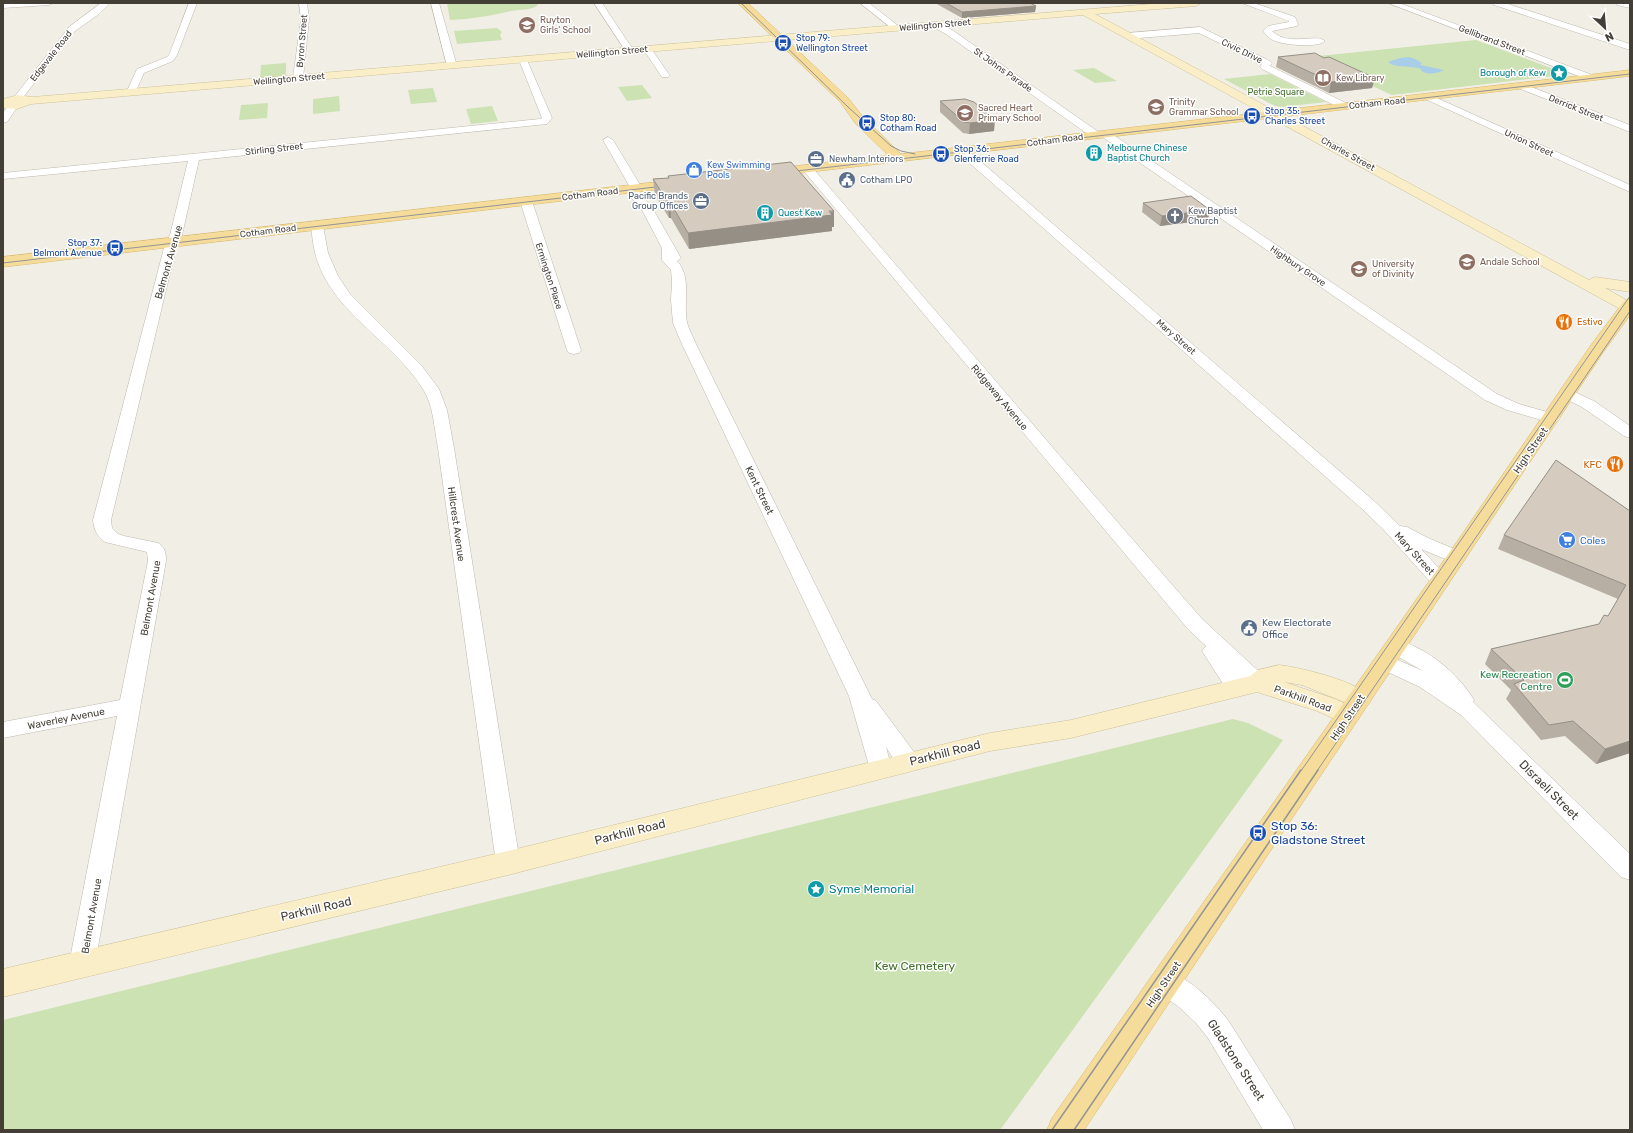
<svg xmlns="http://www.w3.org/2000/svg" width="1633" height="1133" font-family="Rubik,sans-serif">
	<style>
		.green { fill: #cce2b2 }
		.water { fill: #a7cde9 }
		.lines { fill: none; stroke-linecap: round; stroke-linejoin: round }
		.street-casing { stroke: #bfb8ac; stroke-width: 1 }
		.secondary-casing { stroke: #cdc099; stroke-width: 1 }
		.primary-casing { stroke: #d8b96c; stroke-width: 1 }
		.street { fill: #fff; fill-rule: evenodd }
		.secondary { fill: #f9eec7; fill-rule: evenodd }
		.primary { fill: #f5dc9b; fill-rule: evenodd }
		.tram-far1 { stroke: #949494; stroke-width: 1 }
		.tram { stroke: #949494; stroke-width: 1.5 }
		.wall { fill: #b7afa4 }
		.shaded-wall { fill: #958f86 }
		.building { fill: #d5ccbf; stroke: #958f86 }
		.labels { text-anchor: middle; stroke-width: 3; stroke-linejoin: round; paint-order: stroke }
		.far-education-label { font-size: 9px; fill: #785e54; stroke: #fff; text-anchor: start }
		.far-street-label { font-size: 9px; fill: #433e36; stroke: #fff }
		.far-transit-label { font-size: 9px; fill: #164399; stroke: #fff; text-anchor: start }
		.far-culture-label { font-size: 9px; fill: #0d838f; stroke: #fff; text-anchor: start }
		.far-park-label { font-size: 9px; fill: #476f2e; stroke: #fff }
		.far-service-label { font-size: 9px; fill: #4e5e75; stroke: #fff; text-anchor: start }
		.far-shop-label { font-size: 9px; fill: #366cbe; stroke: #fff; text-anchor: start }
		.far-worship-label { font-size: 9px; fill: #5b616d; stroke: #fff; text-anchor: start }
		.far-food-label { font-size: 9px; fill: #c56008; stroke: #fff; text-anchor: start }
		.street-label { font-size: 10px; fill: #433e36; stroke: #fff }
		.food-label { font-size: 10px; fill: #c56008; stroke: #fff; text-anchor: end }
		.shop-label { font-size: 10px; fill: #366cbe; stroke: #fff; text-anchor: start }
		.service-label { font-size: 10px; fill: #4e5e75; stroke: #fff; text-anchor: start }
		.leisure-label { font-size: 10px; fill: #27864d; stroke: #fff; text-anchor: end }
		.near-street-label { font-size: 12px; fill: #433e36; stroke: #fff }
		.near-transit-label { font-size: 12px; fill: #164399; stroke: #fff; text-anchor: start }
		.near-culture-label { font-size: 12px; fill: #0d838f; stroke: #fff; text-anchor: start }
		.near-park-label { font-size: 12px; fill: #476f2e; stroke: #fff }
	</style>
	<rect width="100%" height="100%" fill="#f1eee6"/>
	<path class="green" d="M447 3H538V5C530 11 521 9 511 11 490 16 472 19 450 20Z
		M497 28 502 32 500 35 502 40 457 44 454 31Z
		M1476 40 1564 73 1563 75 1392 95 1309 57Z
		M286 63V76L260 78 261 65Z
		M1094 68 1117 81 1095 83 1073 70Z
		M1270 74 1326 102 1282 107 1275 106 1224 79Z
		M642 85 652 98 627 101 618 87Z
		M433 88 437 102 411 104 408 90Z
		M339 96 340 111 313 114V99Z
		M268 103 267 118 239 120 241 105Z
		M492 106 498 121 471 124 466 109Z
		M1233 719 1248 723 1283 740 1000 1130H3V1020Z"/>
	<path class="water" d="M1409 57 1415 59 1422 63 1420 65 1444 70C1436 74 1429 75 1421 71V69C1410 65 1397 69 1388 62L1400 58Z"/>
	<g class="lines">
		<g class="street-casing">
			<path id="street" d="M53 3 49 5 3 8V4Z
				M101 3H110L99 14 75 31 21 100H15L13 98 15 96 69 27Z
				M189 3H197L177 55 173 61 144 73 134 95H128L126 93 137 69 167 57 169 55Z
				M299 3H307L309 19 303 78 298 81 293 78 301 19Z
				M431 3H439L457 66 455 68H449L447 66Z
				M594 3H602L634 51 633 53H627Z
				M860 3H869L901 28 900 30H894Z
				M1242 3H1254L1295 17 1298 24 1297 26 1272 31C1288 47 1316 33 1325 41 1318 48 1285 45 1275 41 1270 39 1266 35 1263 31L1268 26 1289 22V21Z
				M1388 3H1399L1595 76 1597 78 1595 80H1589Z
				M1493 3H1505L1630 44V50L1494 5Z
				M1616 3H1630V8L1617 5Z
				M933 23H939L952 30 1100 133 1105 131 1109 132 1497 394 1519 404 1558 415 1560 418 1558 421 1552 423 1507 410 1485 400 1101 136 1096 138 1092 137 946 34 933 27 932 25Z
				M1200 27 1270 61 1272 63 1270 66 1348 104 1349 106 1344 109 1340 108 1262 69 1260 67 1262 64 1199 33 1128 39 1124 36 1128 33Z
				M647 46 650 47 668 73 670 75 668 77H662L643 49Z
				M523 57 527 60 552 118 547 124 199 160 182 235 176 248 111 520 112 528 118 534 124 536 158 543C165 548 166 552 166 561L95 964 91 972 82 976 73 972 69 964 117 716 3 738V722L120 700 148 561 147 552 105 542C97 536 94 530 93 520L164 248 170 235 188 161 3 179V173L540 119 542 118 519 60Z
				M1521 83 1630 125V132L1518 88 1516 86Z
				M1428 94 1630 185V192L1425 99 1423 97 1425 95Z
				M13 103 18 106 7 122 3 123V113L9 104Z
				M608 137 613 140 642 188 639 191 640 193 653 209 681 258 677 261C692 276 683 302 687 322 688 328 693 336 695 342L872 699 876 701 917 756 920 762 917 768C899 774 895 760 886 747L892 769 889 775 881 778 873 775 870 769 849 696 681 342 673 323 671 300 672 281 671 270 662 260V248L642 210 630 196 627 190 630 187 603 140Z
				M961 147 965 148 1373 500 1400 526 1407 527 1428 538 1464 553 1466 557 1464 561 1457 563 1450 561 1421 549 1447 577 1450 581 1447 585 1440 587 1433 585 1383 529 1361 508 957 152 956 150Z
				M807 165 811 166 1060 456 1202 619 1266 678 1269 683 1266 688C1256 691 1251 689 1244 682L1248 688 1245 693 1237 695 1229 693 1202 651 1206 646 1188 629 803 170 801 168Z
				M526 197 530 199 532 201 581 350 579 353 574 354 569 353 567 350 520 201 522 199Z
				M317 222 321 223 323 226 328 253 338 276 350 294 421 365 439 389 447 410 454 448 520 863 517 870 508 873 499 870 496 863 438 448C434 429 434 406 423 389 393 340 330 312 315 253 313 244 312 235 311 226L313 223Z
				M1568 389 1594 401 1630 426V438L1624 436 1582 407 1562 397 1560 394 1562 391Z
				M1395 639C1427 648 1457 672 1474 700L1473 702 1630 854V880L1621 877 1461 715 1420 687 1377 667 1374 662 1377 657 1384 655 1391 657 1423 671 1388 651 1385 646 1388 641Z
				M1165 970C1191 979 1211 999 1228 1020L1291 1120 1295 1130H1263L1208 1038 1196 1023 1179 1007 1155 990 1151 982 1155 974Z"/>
		</g>
		<g class="secondary-casing">
			<path id="secondary" d="M1163 3H1201L1196 6 1095 14 1589 280 1595 277 1630 282V292L1605 288 1630 302V311L1622 310 1083 15 31 104 17 109 3 108V99L18 95 32 97Z
				M1279 665C1299 667 1362 682 1372 699L1368 705 1359 708 1302 685 1284 682 1335 699 1357 709 1361 715 1357 721 1348 724 1339 721 1317 711 1257 692 1071 738 990 751 508 875 3 997V969L508 851 990 733 1071 720 1250 676 1258 670Z"/>
		</g>
		<g class="primary-casing">
			<path id="primary" d="M738 3H748L849 99 863 117 901 154 1630 70V76L767 177 762 176 760 173 762 170 888 155 855 123 841 103Z
				M683 179 688 180 690 183 688 186 3 267V257Z
				M1630 299V315L1604 351 1084 1130H1047L1052 1118 1463 533 1591 345 1624 301Z"/>
		</g>
		<use href="#street" class="street"/>
		<use href="#secondary" class="secondary"/>
		<use href="#primary" class="primary"/>
		<path class="tram-far1" d="M741 3 848 107 891 146 901 151 915 154
			M788 172 1630 74
			M3 263 664 186
			M1301 771 1630 296
			M1317 771 1630 311"/>
		<path class="tram" d="M1052 1130 1301 770
			M1074 1130 1318 770"/>
	</g>
	<path class="wall" d="M935 3H1030L1036 6 1035 12 962 18Z
		M1278 57 1324 58 1375 78 1372 88 1329 93 1276 67Z
		M940 101 994 131 969 134 963 133 940 112Z
		M668 176 834 227H832V231L689 249 671 218H669L655 195 653 179 668 178Z
		M1143 203 1208 220 1160 226 1142 212Z
		M1630 511V753L1596 764 1565 736 1541 740 1506 699 1511 690 1485 664 1491 649 1599 624 1608 616 1618 599 1498 549 1504 535Z"/>
	<path class="shaded-wall" d="M1036 6 1035 12 962 18V12Z
		M1375 78 1372 88 1329 93 1331 82Z
		M995 120 994 131 969 134 970 123Z
		M668 202H670L671 218H669Z
		M1210 210 1208 220 1160 226 1162 216Z
		M834 211V227H832V231L689 249 688 233Z
		M1630 740V753L1596 764 1605 749Z"/>
	<path class="building" d="M946 3H1030L1036 6 962 12Z
		M1315 53 1324 58 1329 57 1375 78 1331 82 1278 57Z
		M965 99 974 102 995 120 970 123 964 122 940 101Z
		M791 162 834 211H829L832 215 688 233 670 202H668L653 179 669 178 668 176Z
		M1191 196 1210 210 1162 216 1143 203Z
		M1556 460 1630 511V741L1605 749 1573 721 1549 725 1514 684 1524 680 1491 649 1599 624 1604 615 1608 616 1626 585 1504 535Z"/>
	<defs>
		<g id="school-disc" transform="scale(0.9)"><circle r="9.5" fill="#8d6e63" stroke="#fff"/><path d="M0-5L7-2L0 1L-7-2ZM-4 1L0 2.5L4 1V4Q0 6-4 4Z" fill="#fff"/></g>
		<g id="bus-disc" transform="scale(0.9)"><circle r="9.5" fill="#1a4fb4" stroke="#fff"/><path d="M-5-6H5V4H4V6H2V4H-2V6H-4V4H-5ZM-3.5-4V0h7V-4ZM-3.5 1.2v1.5H-2V1.2ZM2 1.2v1.5H3.5V1.2Z" fill="#fff"/></g>
		<g id="sight-disc" transform="scale(0.9)"><circle r="9.5" fill="#0f9aa8" stroke="#fff"/><path d="M0-6L1.8-2.2L6-1.7L2.9 1.2L3.7 5.4L0 3.3L-3.7 5.4L-2.9 1.2L-6-1.7L-1.8-2.2Z" fill="#fff"/></g>
		<g id="library-disc" transform="scale(0.9)"><circle r="9.5" fill="#8d6e63" stroke="#fff"/><path d="M-6-4Q-3-5.5-.7-3.5V5Q-3 3-6 4ZM6-4Q3-5.5 .7-3.5V5Q3 3 6 4Z" fill="#fff"/></g>
		<g id="building-disc" transform="scale(0.9)"><circle r="9.5" fill="#0f9aa8" stroke="#fff"/><path d="M-4-6H4V6H1V3H-1V6H-4ZM-2.5-4.3h1.7v1.8h-1.7ZM.8-4.3h1.7v1.8H.8ZM-2.5-1h1.7V.8h-1.7ZM.8-1h1.7V.8H.8Z" fill="#fff"/></g>
		<g id="office-disc" transform="scale(0.9)"><circle r="9.5" fill="#5c6f8a" stroke="#fff"/><path d="M-6-3h4V-5.5h4V-3h4V5H-6ZM-1-4.5V-3h2v-1.5ZM-6 0V1H6V0Z" fill="#fff"/></g>
		<g id="shop-disc" transform="scale(0.9)"><circle r="9.5" fill="#3f7fe0" stroke="#fff"/><path d="M-5-2.5h2.3a2.7 3.5 0 0 1 5.4 0H5L5.5 6h-11ZM-1.5-2.5h3a1.5 2.3 0 0 0-3 0Z" fill="#fff"/></g>
		<g id="civic-disc" transform="scale(0.9)"><circle r="9.5" fill="#5c6f8a" stroke="#fff"/><path d="M-.6-6.5H3V-4.5H.6V-3L4-1V1h2V6H-6V1h2V-1L-.6-3ZM-1.2 2.5V6h2.4V2.5Z" fill="#fff"/></g>
		<g id="church-disc" transform="scale(0.9)"><circle r="9.5" fill="#6b7280" stroke="#fff"/><path d="M-1.2-6h2.4v3.5h3.3v2.4h-3.3V6h-2.4V-.1h-3.3v-2.4h3.3Z" fill="#fff"/></g>
		<g id="university-disc" transform="scale(0.9)"><circle r="9.5" fill="#8d6e63" stroke="#fff"/><path d="M0-5L7-2L0 1L-7-2ZM-4 1L0 2.5L4 1V4Q0 6-4 4Z" fill="#fff"/></g>
		<g id="restaurant-disc" transform="scale(0.9)"><circle r="9.5" fill="#e8710a" stroke="#fff"/><path d="M-5-6h1v4h1v-4h1v4h1v-4h1v5L-1.5 .5V6h-2V.5L-5-1ZM5-6V6H3V1.5H1.5Q1.5-4 5-6Z" fill="#fff"/></g>
		<g id="supermarket-disc" transform="scale(0.9)"><circle r="9.5" fill="#3f7fe0" stroke="#fff"/><path d="M-6-5.5h2.5l.6 2H6L4.5 2H-2.5L-4.4-4H-6ZM-1.5 3.2a1.3 1.3 0 1 0 .1 0ZM3 3.2a1.3 1.3 0 1 0 .1 0Z" fill="#fff"/></g>
		<g id="stadium-disc" transform="scale(0.9)"><circle r="9.5" fill="#2e9e5b" stroke="#fff"/><path d="M0-5a6.5 5 0 1 0 0 10a6.5 5 0 1 0 0-10ZM-3.5-1.8h7v3.6h-7Z" fill="#fff"/></g>
	</defs>
	<g fill-rule="evenodd">
		<use href="#school-disc" x="527" y="25"/>
		<use href="#bus-disc" x="783" y="43"/>
		<use href="#sight-disc" x="1559" y="73"/>
		<use href="#library-disc" x="1323" y="78"/>
		<use href="#school-disc" x="1156" y="107"/>
		<use href="#school-disc" x="965" y="113"/>
		<use href="#bus-disc" x="1252" y="116"/>
		<use href="#bus-disc" x="867" y="123"/>
		<use href="#building-disc" x="1094" y="153"/>
		<use href="#bus-disc" x="941" y="154"/>
		<use href="#office-disc" x="816" y="159"/>
		<use href="#shop-disc" x="694" y="170"/>
		<use href="#civic-disc" x="847" y="180"/>
		<use href="#office-disc" x="701" y="201"/>
		<use href="#building-disc" x="765" y="213"/>
		<use href="#church-disc" x="1175" y="216"/>
		<use href="#bus-disc" x="115" y="248"/>
		<use href="#school-disc" x="1467" y="262"/>
		<use href="#university-disc" x="1359" y="269"/>
		<use href="#restaurant-disc" x="1564" y="322"/>
		<use href="#restaurant-disc" x="1615" y="464"/>
		<use href="#supermarket-disc" x="1567" y="540"/>
		<use href="#civic-disc" x="1249" y="628"/>
		<use href="#stadium-disc" x="1565" y="680"/>
		<use href="#bus-disc" x="1258" y="833"/>
		<use href="#sight-disc" x="816" y="889"/>
	</g>
	<g class="labels">
		<g class="far-education-label">
			<text x="540" y="23">Ruyton<tspan x="540" dy="10">Girls' School</tspan></text>
			<text x="1336" y="81">Kew Library</text>
			<text x="1169" y="105">Trinity<tspan x="1169" dy="10">Grammar School</tspan></text>
			<text x="978" y="111">Sacred Heart<tspan x="978" dy="10">Primary School</tspan></text>
			<text x="1480" y="265">Andale School</text>
			<text x="1372" y="267">University<tspan x="1372" dy="10">of Divinity</tspan></text>
		</g>
		<g class="far-street-label">
			<text transform="translate(935 25) rotate(-5)" y="3">Wellington Street</text>
			<text transform="translate(1492 40) rotate(21)" y="3">Gellibrand Street</text>
			<text transform="translate(302 41) rotate(-85)" y="3">Byron Street</text>
			<text transform="translate(1242 51) rotate(26)" y="3">Civic Drive</text>
			<text transform="translate(612 52) rotate(-5)" y="3">Wellington Street</text>
			<text transform="translate(51 56) rotate(-52)" y="3">Edgevale Road</text>
			<text transform="translate(1003 70) rotate(35)" y="3">St Johns Parade</text>
			<text transform="translate(289 79) rotate(-5)" y="3">Wellington Street</text>
			<text transform="translate(1377 103) rotate(-6)" y="3">Cotham Road</text>
			<text transform="translate(1576 108) rotate(22)" y="3">Derrick Street</text>
			<text transform="translate(1055 140) rotate(-7)" y="3">Cotham Road</text>
			<text transform="translate(1529 143) rotate(25)" y="3">Union Street</text>
			<text transform="translate(274 149) rotate(-6)" y="3">Stirling Street</text>
			<text transform="translate(1348 154) rotate(29)" y="3">Charles Street</text>
			<text transform="translate(590 194) rotate(-7)" y="3">Cotham Road</text>
			<text transform="translate(268 231) rotate(-7)" y="3">Cotham Road</text>
			<text transform="translate(1298 266) rotate(34)" y="3">Highbury Grove</text>
			<text transform="translate(549 276) rotate(72)" y="3">Ermington Place</text>
			<text transform="translate(1176 337) rotate(41)" y="3">Mary Street</text>
		</g>
		<g class="far-transit-label">
			<text x="796" y="41">Stop 79:<tspan x="796" dy="10">Wellington Street</tspan></text>
			<text x="1265" y="114">Stop 35:<tspan x="1265" dy="10">Charles Street</tspan></text>
			<text x="880" y="121">Stop 80:<tspan x="880" dy="10">Cotham Road</tspan></text>
			<text x="954" y="152">Stop 36:<tspan x="954" dy="10">Glenferrie Road</tspan></text>
			<text x="102" y="246" text-anchor="end">Stop 37:<tspan x="102" dy="10">Belmont Avenue</tspan></text>
		</g>
		<g class="far-culture-label">
			<text x="1546" y="76" text-anchor="end">Borough of Kew</text>
			<text x="1107" y="151">Melbourne Chinese<tspan x="1107" dy="10">Baptist Church</tspan></text>
			<text x="778" y="216">Quest Kew</text>
		</g>
		<g class="far-park-label">
			<text x="1276" y="95">Petrie Square</text>
		</g>
		<g class="far-service-label">
			<text x="829" y="162">Newham Interiors</text>
			<text x="860" y="183">Cotham LPO</text>
			<text x="688" y="199" text-anchor="end">Pacific Brands<tspan x="688" dy="10">Group Offices</tspan></text>
		</g>
		<g class="far-shop-label">
			<text x="707" y="168">Kew Swimming<tspan x="707" dy="10">Pools</tspan></text>
		</g>
		<g class="far-worship-label">
			<text x="1188" y="214">Kew Baptist<tspan x="1188" dy="10">Church</tspan></text>
		</g>
		<g class="far-food-label">
			<text x="1577" y="325">Estivo</text>
		</g>
		<g class="street-label">
			<text transform="translate(168 262) rotate(-74)" y="4">Belmont Avenue</text>
			<text transform="translate(1000 397) rotate(50)" y="4">Ridgeway Avenue</text>
			<text transform="translate(1530 450) rotate(-56)" y="4">High Street</text>
			<text transform="translate(760 490) rotate(64)" y="4">Kent Street</text>
			<text transform="translate(457 524) rotate(82)" y="4">Hillcrest Avenue</text>
			<text transform="translate(1415 553) rotate(48)" y="4">Mary Street</text>
			<text transform="translate(150 598) rotate(-80)" y="4">Belmont Avenue</text>
			<text transform="translate(1303 698) rotate(20)" y="4">Parkhill Road</text>
			<text transform="translate(1347 717) rotate(-56)" y="4">High Street</text>
			<text transform="translate(66 718) rotate(-11)" y="4">Waverley Avenue</text>
			<text transform="translate(91 916) rotate(-80)" y="4">Belmont Avenue</text>
			<text transform="translate(1163 984) rotate(-56)" y="4">High Street</text>
		</g>
		<g class="food-label">
			<text x="1602" y="468">KFC</text>
		</g>
		<g class="shop-label">
			<text x="1580" y="544">Coles</text>
		</g>
		<g class="service-label">
			<text x="1262" y="626">Kew Electorate<tspan x="1262" dy="12">Office</tspan></text>
		</g>
		<g class="leisure-label">
			<text x="1552" y="678">Kew Recreation<tspan x="1552" dy="12">Centre</tspan></text>
		</g>
		<g class="near-street-label">
			<text transform="translate(945 753) rotate(-14)" y="4">Parkhill Road</text>
			<text transform="translate(1549 790) rotate(45)" y="4">Disraeli Street</text>
			<text transform="translate(630 832) rotate(-14)" y="4">Parkhill Road</text>
			<text transform="translate(316 909) rotate(-13)" y="4">Parkhill Road</text>
			<text transform="translate(1236 1060) rotate(57)" y="4">Gladstone Street</text>
		</g>
		<g class="near-transit-label">
			<text x="1271" y="830">Stop 36:<tspan x="1271" dy="14">Gladstone Street</tspan></text>
		</g>
		<g class="near-culture-label">
			<text x="829" y="893">Syme Memorial</text>
		</g>
		<g class="near-park-label">
			<text x="915" y="970">Kew Cemetery</text>
		</g>
	</g>
	<rect width="1633" height="1133" fill="none" stroke="#433e36" stroke-width="8"/>
	<g transform="translate(1605 28) rotate(154)" stroke="#ffffff" stroke-width="3" paint-order="stroke">
	<path d="M0-3L7 15L0 10L-7 15Z" fill="#433e36"/>
	<text y="-6" font-size="11" font-weight="bold" text-anchor="middle" fill="#433e36">N</text>
	</g>
</svg>
